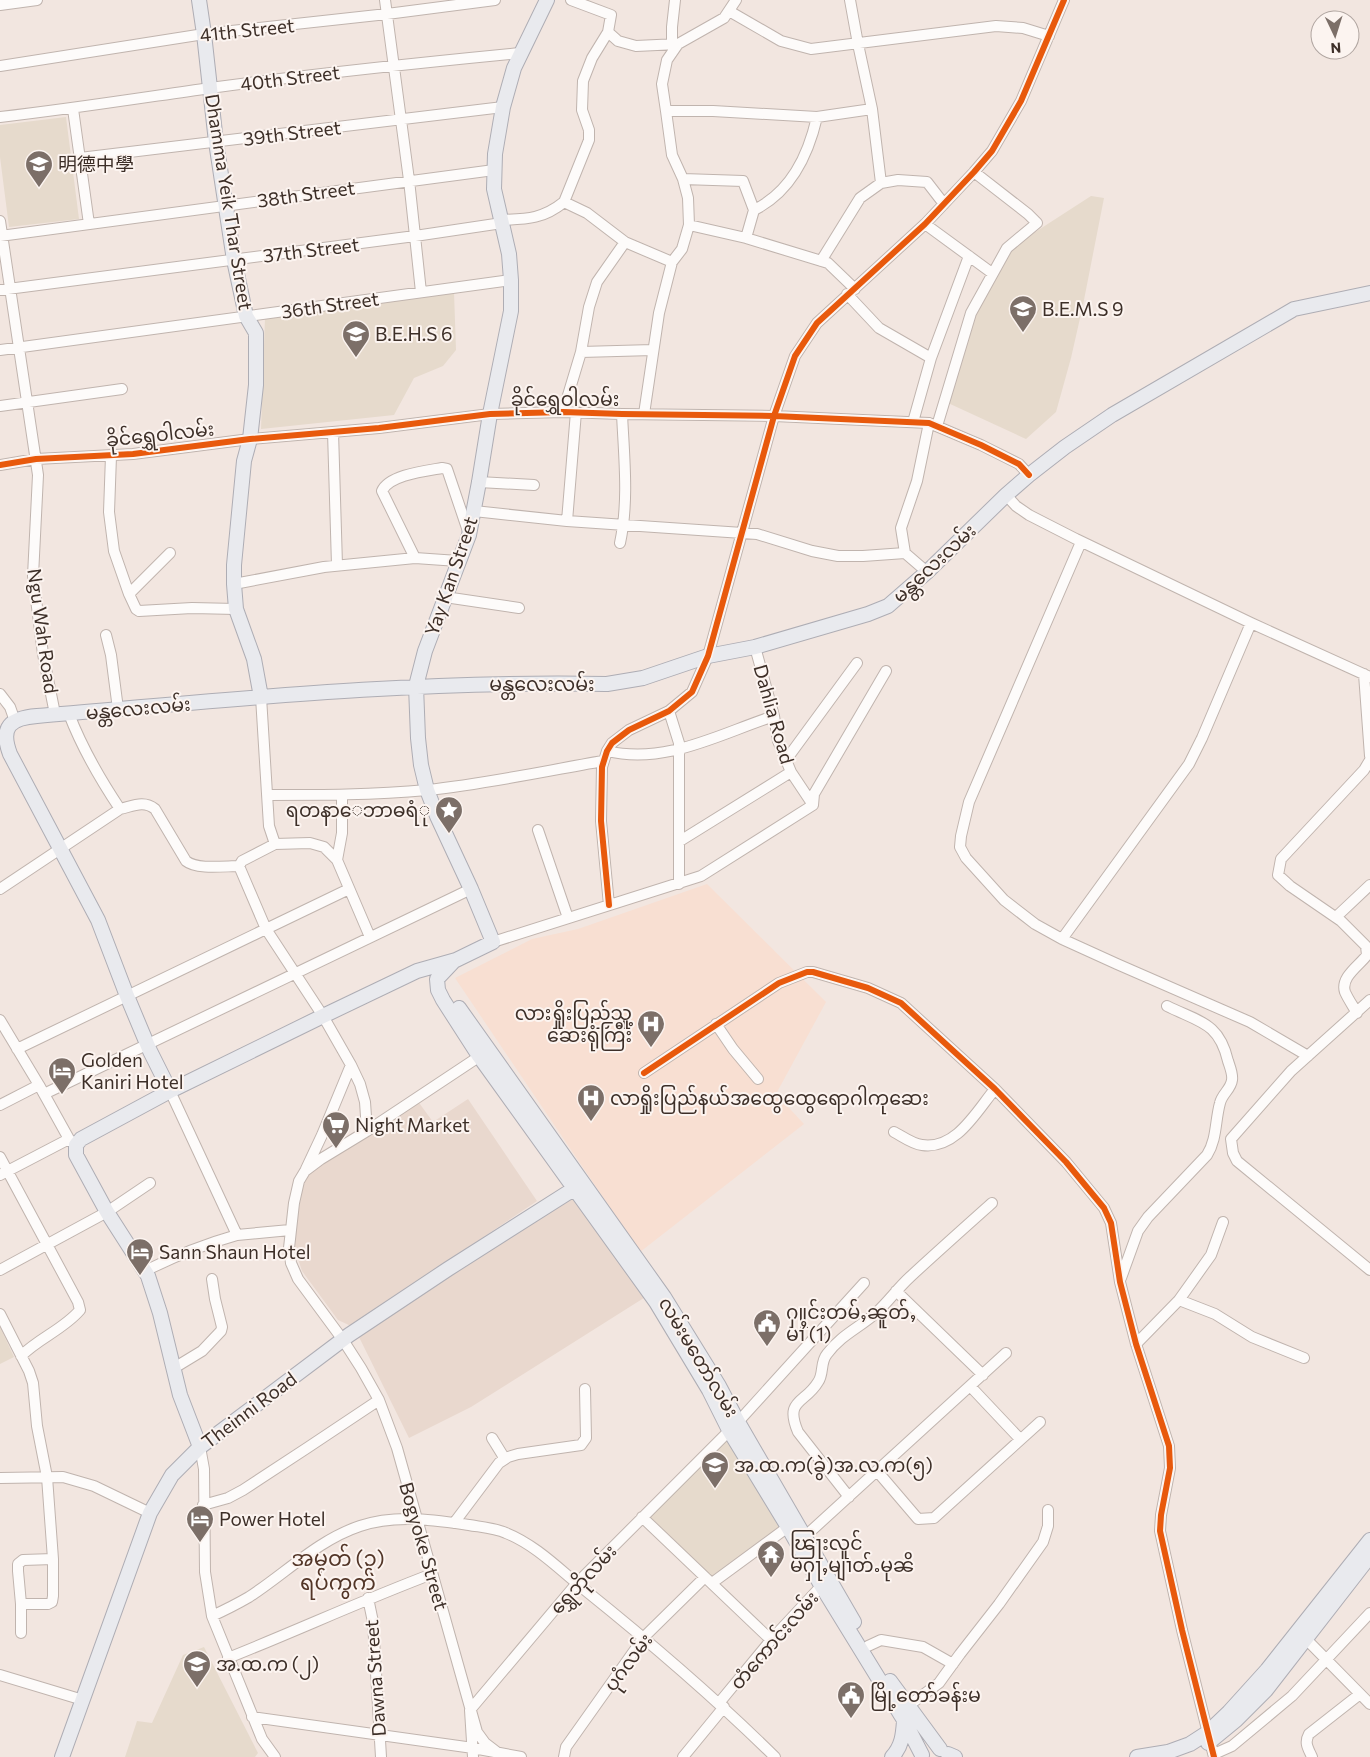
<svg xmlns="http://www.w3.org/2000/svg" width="1370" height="1757" font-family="Commissioner,'Noto Sans SC','Noto Sans Myanmar',sans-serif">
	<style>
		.commercial { fill: #e9d8ce }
		.built { fill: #f8dfd2 }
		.education { fill: #e6dacc }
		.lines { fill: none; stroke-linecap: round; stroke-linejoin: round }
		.minor-casing { stroke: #c0b4ae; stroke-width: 12 }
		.major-casing { stroke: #aeadb4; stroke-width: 16 }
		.minor { stroke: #fdfbfa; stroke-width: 10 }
		.major { stroke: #e9eaee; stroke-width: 14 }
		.cycleway-casing { stroke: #fcf4f0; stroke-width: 9 }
		.cycleway { stroke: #e8590c; stroke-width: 6 }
		.labels { text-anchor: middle; stroke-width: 4; stroke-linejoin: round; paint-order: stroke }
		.street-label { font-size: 19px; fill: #3d2f28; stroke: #fcf4f0 }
		.poi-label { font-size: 19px; fill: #3d2f28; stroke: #fcf4f0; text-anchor: start }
		.quarter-label { font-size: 21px; fill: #523527; stroke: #fcf4f0 }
	</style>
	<rect width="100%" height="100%" fill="#f2e6e0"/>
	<path class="commercial" d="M468 1099 537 1201 351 1326 338 1320 302 1271 295 1250 296 1228 303 1183 312 1170 417 1100 433 1122Z
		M574 1195 647 1296 471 1407 409 1438 359 1337Z"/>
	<path class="built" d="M707 884 826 1002 776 1094 804 1124 640 1252 455 978 532 939 578 929Z"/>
	<path class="education" d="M66 117 79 219 9 227 0 157V125Z
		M1091 196 1104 198 1083 305 1071 358 1056 412 1026 439 948 403 978 308 1009 249Z
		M454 292 456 350 443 366 414 378 394 415 261 429 265 318Z
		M0 1327 14 1357 0 1364Z
		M727 1434 780 1527 711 1582 643 1518Z
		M204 1647 258 1753 255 1757H125L137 1721 152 1723 183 1655Z"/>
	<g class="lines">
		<g class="minor-casing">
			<path id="minor" d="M385 0 409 180 421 292
				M850 0 858 44 872 109 881 183
				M0 5 37 0
				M729 11 781 41 811 49 996 26 1023 28 1049 36
				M608 32 618 41 636 46 678 44
				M672 45V27L675 0
				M0 66 204 34 387 14 495 0
				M73 109 89 224
				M666 111H713L817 117 872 109
				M0 117C70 109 140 98 210 88 313 74 417 63 521 53
				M80 158 503 107
				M683 179 743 181 754 210
				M564 202 589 140V130L582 110 583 81 592 58 608 32 611 15 571 0
				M501 220C527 219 543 219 564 202L587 213 625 242 672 262 682 249 689 225 688 198 683 179 672 155 666 111 662 84 667 60 678 44 724 18 736 0
				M0 221 38 475 33 576 43 654 55 714
				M925 224 992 273
				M689 225 746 238 828 263 855 289
				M0 236 494 170
				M746 238 754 210C791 192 808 156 817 117
				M821 261 860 198 881 183 898 180 927 182 944 204
				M0 290 415 236 502 223
				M847 294 879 328 931 358
				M0 350 511 280
				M581 352 653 350
				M0 406 122 389
				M563 412 581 352 589 307 597 282 625 242
				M644 414 659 313 672 262
				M913 422 931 358 969 256
				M937 426 971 313 1007 248 1037 223 1028 214 974 172
				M333 432 337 565
				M111 456 109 512 114 551 129 594 136 609 139 611 192 608 236 609
				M0 465 36 459 133 454 250 439 379 428 490 414 563 412 622 414 774 416 929 423 981 445 1019 464 1029 475
				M479 482 534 485
				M1006 495 1016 506 1029 515 1076 539 1251 623 1370 677
				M474 511 567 521 757 534 812 551 838 556H863L905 553 927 572
				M567 521 576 412
				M1081 542 969 802 961 836 960 847 966 858 1004 900 1035 924 1062 939 1117 964 1250 1022 1308 1056
				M620 543C629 501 624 457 622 414
				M905 553 901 528 917 481 929 423
				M415 558 382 491C389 475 425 471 442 468L447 469 469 534
				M234 584 324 567 415 558 458 561
				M129 594 170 553
				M445 597 519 608
				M106 635 111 655 118 709
				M755 647 774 716 778 741 786 760 791 772 813 805
				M1364 674 1370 756
				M0 694 10 707 15 721
				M261 697 269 826 275 844
				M669 711 679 743V884
				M69 714C82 748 100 779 120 809
				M607 751C666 765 719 734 774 716
				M786 760 857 663
				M267 795C320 795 373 795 427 790 486 784 545 771 603 761
				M538 830 568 918
				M680 841 791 772
				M337 860 342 833V796
				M0 889 120 809C133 806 144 800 155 809L186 861C197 870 225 866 239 866
				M609 905 601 821 602 767 607 751 612 743 629 730 669 711 692 692 708 656 774 416 795 356 817 323 925 224 974 172 992 151 1021 101 1064 0
				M1336 917 1370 885
				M1062 939 1189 764 1202 738 1251 623
				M493 942 701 876 813 805 814 794 886 671
				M1370 1000 1291 1071 1231 1139 1233 1153 1237 1161 1370 1270
				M1357 1013C1353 1006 1348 999 1345 992 1340 977 1360 965 1367 955L1366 946 1341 921 1290 886 1278 875 1281 859 1364 770 1370 760
				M0 1020 39 1085 69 1139 76 1145
				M716 1024 733 1049 758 1079
				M17 1049 349 889
				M483 1054 367 1131 321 1159 305 1171 299 1181 294 1203 289 1248 291 1263 298 1279 343 1340 361 1368 379 1400 397 1448 477 1732 485 1743 498 1753
				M644 1073 779 983 807 972H813L868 988 901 1003 995 1089 1066 1162 1104 1208 1111 1223 1120 1282 1136 1344 1169 1446 1170 1468 1161 1515 1160 1531 1182 1630 1214 1757
				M170 1091 237 1235 290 1230
				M44 1094 471 889
				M0 1105 39 1085
				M367 1131 365 1102 360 1084 351 1065 323 1016 266 929 239 866 242 861 275 844 310 843 324 847 337 860 370 937
				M894 1132C902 1136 912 1144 922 1145 956 1150 976 1112 995 1089
				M0 1157 78 1302 80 1310C64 1329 39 1338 21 1356
				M306 1169 322 1135 351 1065
				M0 1175 69 1139
				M0 1270 107 1212 150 1183
				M145 1271C175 1256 205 1244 237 1235
				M1121 1278 1138 1231 1148 1217 1207 1155C1217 1139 1215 1121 1220 1103 1222 1094 1231 1089 1232 1080 1233 1074 1230 1067 1228 1061 1219 1022 1199 1022 1167 1006
				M896 1291 983 1375
				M1179 1300 1215 1314 1252 1337 1304 1358
				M0 1314 29 1371 33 1383 37 1426 47 1477 53 1559V1596L52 1602 48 1604H21
				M1136 1344 1179 1300 1211 1255 1223 1222
				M174 1368 202 1351 221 1331 222 1327 215 1299 212 1279
				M970 1386 1020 1439
				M492 1438 505 1459
				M200 1447 204 1469 205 1572 212 1616 262 1739 275 1757
				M877 1471 918 1519 934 1518 1040 1422
				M0 1478 63 1477 94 1486 150 1513
				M849 1497 798 1432C784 1399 805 1404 818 1382 824 1374 820 1362 827 1354 841 1335 859 1328 876 1313 888 1302 898 1288 910 1277 937 1252 964 1228 992 1203
				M203 1505 228 1498 243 1490 307 1448 379 1400
				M642 1517 771 1640
				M454 1523 499 1463 508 1457 518 1454 581 1445 586 1438 585 1389
				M800 1541 1006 1353
				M712 1583 788 1527
				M368 1598 373 1622 381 1757
				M212 1616C225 1610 237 1604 249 1597 286 1573 318 1540 360 1526 396 1514 433 1520 469 1525 480 1527 495 1528 506 1533 536 1545 560 1570 585 1590 651 1643 715 1698 775 1757
				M21 1633V1604L18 1571V1564L23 1560 53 1559
				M1306 1639 1370 1704
				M868 1646 881 1640 923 1647 953 1664
				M228 1658C296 1631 363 1600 432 1574
				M0 1675 83 1700
				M719 1703 771 1640 825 1582
				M908 1706 939 1683 944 1676 960 1654 999 1604 1043 1542 1048 1526V1510
				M252 1717 473 1748 521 1757
				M1214 1754 1232 1746 1292 1696 1370 1613
				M473 1757 470 1710 577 1583 738 1422 864 1283
				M564 1757 566 1747 644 1637 705 1577
				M683 1757 724 1707
				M1312 1757C1308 1748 1304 1743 1309 1734L1360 1694"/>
		</g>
		<g class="major-casing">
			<path id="major" d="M199 0 204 34 216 142 234 260 246 316 256 333V385L250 439 244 461 234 565V584L236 609 254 659 261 697
				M454 961 437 979 438 990 443 1000 479 1056 656 1302 709 1390 729 1430 788 1527 821 1585 904 1720 922 1755
				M459 1008 664 1297 719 1386 738 1422 854 1622
				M170 1091 150 1051 127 996 98 920 10 754C0 727 10 718 37 716 227 700 416 680 607 684L643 678 708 656 755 647 868 614 888 606 927 572 1006 495 1029 475 1065 447 1112 415 1294 309 1370 293
				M200 1447 180 1395 160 1313 148 1276 107 1212 76 1155V1145L81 1139 170 1091 323 1016 417 971 456 960 493 942 471 889 437 816 427 790 421 765 418 738 416 686 425 651 469 535 479 482 490 414 511 311V280L509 254 494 189 495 154 503 107 514 68 547 0
				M890 1681 940 1749
				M1208 1743 1236 1720 1266 1690 1370 1556
				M948 1754 955 1757
				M62 1757 150 1513 172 1475 200 1447 349 1335 448 1269 580 1185
				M892 1757C902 1746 903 1735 904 1721
				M1137 1757 1168 1752 1190 1744 1207 1733 1229 1712 1267 1670 1370 1540"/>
		</g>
		<use href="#minor" class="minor"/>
		<use href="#major" class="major"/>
		<g class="cycleway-casing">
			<path id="cycleway" d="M0 465 36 459 133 454 250 439 379 428 490 414 563 412 622 414 774 416 929 423 981 445 1019 464 1029 475
				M609 905 601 821 602 767 607 751 612 743 629 730 669 711 692 692 708 656 774 416 795 356 817 323 925 224 974 172 992 151 1021 101 1064 0
				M644 1073 779 983 807 972H813L868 988 901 1003 995 1089 1066 1162 1104 1208 1111 1223 1120 1282 1136 1344 1169 1446 1170 1468 1161 1515 1160 1531 1182 1630 1214 1757"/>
		</g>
		<use href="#cycleway" class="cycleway"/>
	</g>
	<defs>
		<g id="school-pin" transform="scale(1.4375)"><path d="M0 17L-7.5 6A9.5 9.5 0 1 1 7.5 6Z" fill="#7c6f68" stroke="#fcf4f0"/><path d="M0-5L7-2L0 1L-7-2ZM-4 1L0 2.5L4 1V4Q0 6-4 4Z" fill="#fff"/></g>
		<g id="sight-pin" transform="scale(1.4375)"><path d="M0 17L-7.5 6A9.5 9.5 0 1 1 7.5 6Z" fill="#7c6f68" stroke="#fcf4f0"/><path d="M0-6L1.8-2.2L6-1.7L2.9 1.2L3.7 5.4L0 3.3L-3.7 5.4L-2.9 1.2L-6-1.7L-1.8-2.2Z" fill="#fff"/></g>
		<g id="hospital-pin" transform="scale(1.4375)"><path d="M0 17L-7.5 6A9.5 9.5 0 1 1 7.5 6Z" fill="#7c6f68" stroke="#fcf4f0"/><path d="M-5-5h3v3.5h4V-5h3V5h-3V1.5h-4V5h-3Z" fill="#fff"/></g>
		<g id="hotel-pin" transform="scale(1.4375)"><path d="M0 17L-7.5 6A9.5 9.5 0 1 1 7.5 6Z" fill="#7c6f68" stroke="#fcf4f0"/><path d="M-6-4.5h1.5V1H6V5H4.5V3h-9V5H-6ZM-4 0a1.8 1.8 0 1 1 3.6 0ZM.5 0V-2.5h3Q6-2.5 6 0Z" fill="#fff"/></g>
		<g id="supermarket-pin" transform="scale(1.4375)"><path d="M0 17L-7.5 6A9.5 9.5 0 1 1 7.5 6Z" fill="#7c6f68" stroke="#fcf4f0"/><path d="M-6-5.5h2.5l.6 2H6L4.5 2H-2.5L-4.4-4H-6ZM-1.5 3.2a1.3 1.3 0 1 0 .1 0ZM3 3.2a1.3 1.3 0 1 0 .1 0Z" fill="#fff"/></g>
		<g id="civic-pin" transform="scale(1.4375)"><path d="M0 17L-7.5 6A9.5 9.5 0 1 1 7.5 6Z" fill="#7c6f68" stroke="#fcf4f0"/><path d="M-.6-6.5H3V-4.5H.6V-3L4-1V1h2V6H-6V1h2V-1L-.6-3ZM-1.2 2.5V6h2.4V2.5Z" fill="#fff"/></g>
		<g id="temple-pin" transform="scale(1.4375)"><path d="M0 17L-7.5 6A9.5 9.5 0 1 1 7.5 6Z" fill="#7c6f68" stroke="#fcf4f0"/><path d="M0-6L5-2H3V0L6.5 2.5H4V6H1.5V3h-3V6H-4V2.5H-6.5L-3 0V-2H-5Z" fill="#fff"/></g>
	</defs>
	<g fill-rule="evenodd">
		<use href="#school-pin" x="39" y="164"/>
		<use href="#school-pin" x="1023" y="309"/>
		<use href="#school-pin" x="356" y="334"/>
		<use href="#sight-pin" x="449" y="810"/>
		<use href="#hospital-pin" x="651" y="1024"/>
		<use href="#hotel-pin" x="62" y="1071"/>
		<use href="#hospital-pin" x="591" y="1098"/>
		<use href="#supermarket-pin" x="336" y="1125"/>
		<use href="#hotel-pin" x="140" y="1252"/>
		<use href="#civic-pin" x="767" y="1323"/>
		<use href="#school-pin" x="715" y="1465"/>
		<use href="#hotel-pin" x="200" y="1519"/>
		<use href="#temple-pin" x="771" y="1554"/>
		<use href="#school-pin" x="197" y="1664"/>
		<use href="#civic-pin" x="851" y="1695"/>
	</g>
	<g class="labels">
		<g class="street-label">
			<text transform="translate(247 30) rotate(-6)" y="7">41th Street</text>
			<text transform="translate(290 78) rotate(-7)" y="7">40th Street</text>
			<text transform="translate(292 133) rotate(-7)" y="7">39th Street</text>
			<text transform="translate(306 194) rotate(-8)" y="7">38th Street</text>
			<text transform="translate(229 202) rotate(81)" y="7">Dhamma Yeik Thar Street</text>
			<text transform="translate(311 250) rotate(-7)" y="7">37th Street</text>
			<text transform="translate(330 305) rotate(-8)" y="7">36th Street</text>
			<text x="565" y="406">ခိုင်ရွှေဝါလမ်း</text>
			<text transform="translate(160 434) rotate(-6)" y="7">ခိုင်ရွှေဝါလမ်း</text>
			<text transform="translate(934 563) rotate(-43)" y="7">မန္တလေးလမ်း</text>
			<text transform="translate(451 576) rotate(-71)" y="7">Yay Kan Street</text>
			<text transform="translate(43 631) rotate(82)" y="7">Ngu Wah Road</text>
			<text x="542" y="691">မန္တလေးလမ်း</text>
			<text transform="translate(138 708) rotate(-5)" y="7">မန္တလေးလမ်း</text>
			<text transform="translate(774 714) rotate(74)" y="7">Dahlia Road</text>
			<text transform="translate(699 1357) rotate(59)" y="7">လမ်းမတော်လမ်း</text>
			<text transform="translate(249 1410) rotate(-37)" y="7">Theinni Road</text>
			<text transform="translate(424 1546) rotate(74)" y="7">Bogyoke Street</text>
			<text transform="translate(583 1579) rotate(-47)" y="7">ရွှေဘိုလမ်း</text>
			<text transform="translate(774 1640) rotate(-49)" y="7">တံကောင်းလမ်း</text>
			<text transform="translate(628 1662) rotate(-53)" y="7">ပုဂံလမ်း</text>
			<text transform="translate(375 1678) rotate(-94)" y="7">Dawna Street</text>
		</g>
		<g class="poi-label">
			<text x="58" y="171">明德中學</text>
			<text x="1042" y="316">B.E.M.S 9</text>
			<text x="375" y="341">B.E.H.S 6</text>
			<text x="430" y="817" text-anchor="end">ရတနာေဘာဓရံု</text>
			<text x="632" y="1020" text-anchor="end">လားရှိုးပြည်သူ့<tspan x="632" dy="22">ဆေးရုံကြီး</tspan></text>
			<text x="81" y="1067">Golden<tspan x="81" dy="22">Kaniri Hotel</tspan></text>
			<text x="610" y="1105">လာရှိုးပြည်နယ်အထွေထွေရောဂါကုဆေး</text>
			<text x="355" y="1132">Night Market</text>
			<text x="159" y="1259">Sann Shaun Hotel</text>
			<text x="786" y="1319">ႁူင်းတမ်ႇၼူတ်ႇ<tspan x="786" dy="22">မၢႆ (1)</tspan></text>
			<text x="734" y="1472">အ.ထ.က(ခွဲ)အ.လ.က(၅)</text>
			<text x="219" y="1526">Power Hotel</text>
			<text x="790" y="1550">ၽြႃးလူင်<tspan x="790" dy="22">မႁႃႇမျၢတ်ႉမုၼိ</tspan></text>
			<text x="216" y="1671">အ.ထ.က (၂)</text>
			<text x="870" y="1702">မြို့တော်ခန်းမ</text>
		</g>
		<g class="quarter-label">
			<text x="338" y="1566">အမှတ် (၃)<tspan x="338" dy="24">ရပ်ကွက်</tspan></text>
		</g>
	</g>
	<g transform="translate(1335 35) rotate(176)"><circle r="24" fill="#fcf4f0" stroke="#b0a5a0"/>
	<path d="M0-4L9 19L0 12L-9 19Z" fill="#7c6f68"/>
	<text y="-8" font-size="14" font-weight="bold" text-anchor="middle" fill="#3d2f28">N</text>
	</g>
</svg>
